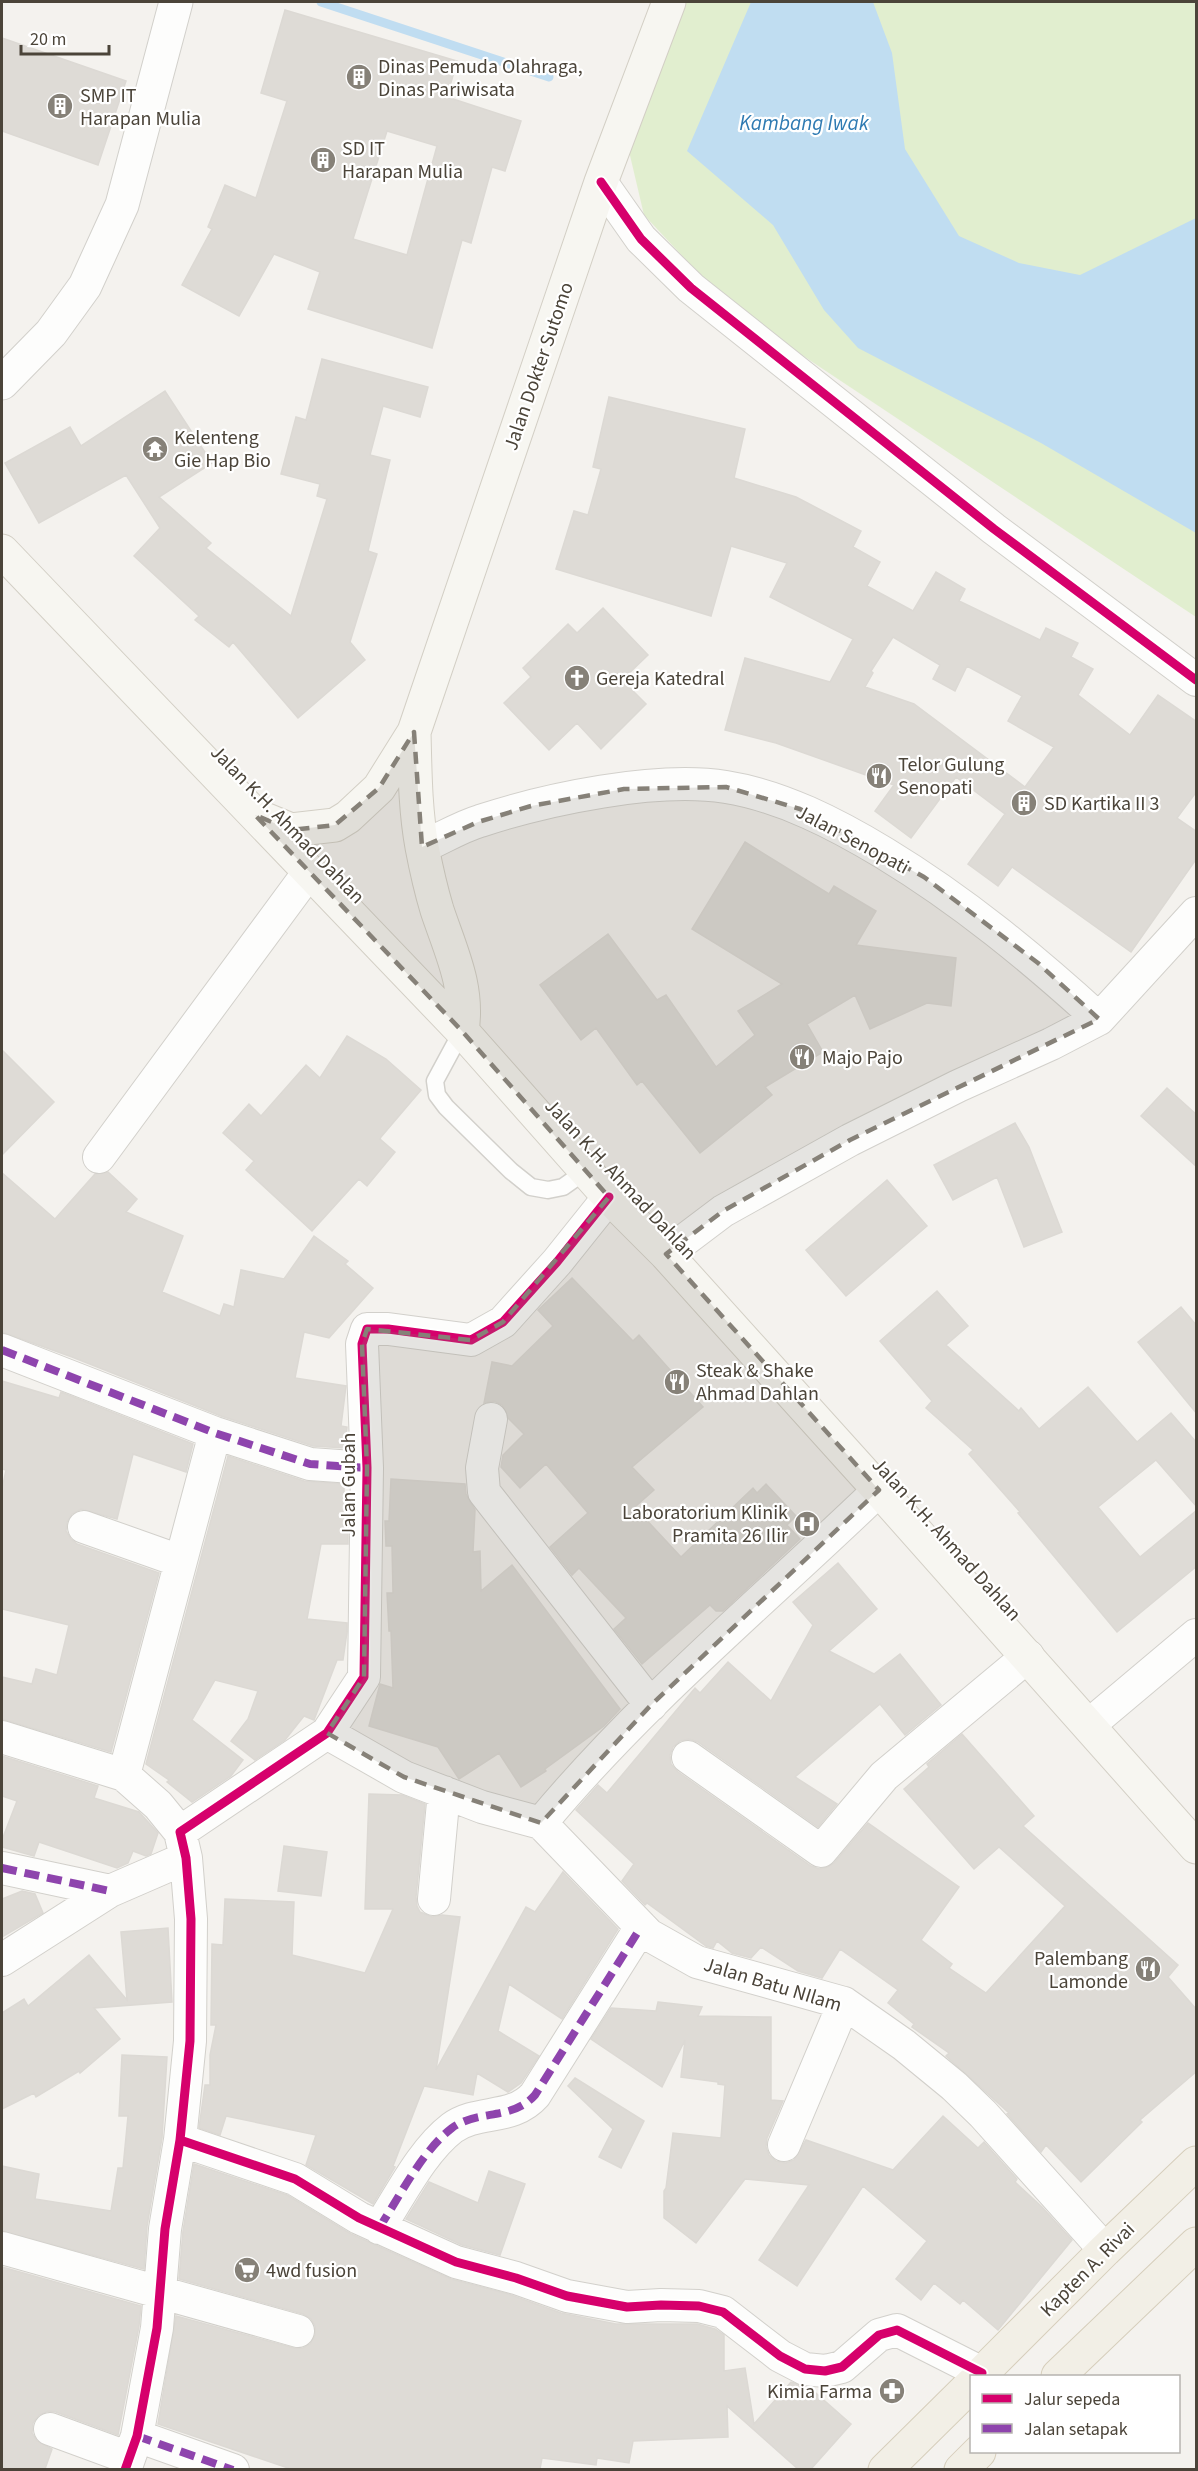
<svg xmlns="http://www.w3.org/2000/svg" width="1198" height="2471" font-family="'Source Sans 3',sans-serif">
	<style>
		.green { fill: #e1eecf }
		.water { fill: #c0ddf1 }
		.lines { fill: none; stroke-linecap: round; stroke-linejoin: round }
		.stream { stroke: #c0ddf1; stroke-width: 9 }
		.building { fill: #dedbd6; stroke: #dcd9d4; stroke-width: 1.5; fill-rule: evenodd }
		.service-casing { stroke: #d2d0cb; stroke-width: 19 }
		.minor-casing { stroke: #d2d0cb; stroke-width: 34 }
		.tertiary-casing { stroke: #d2d0cb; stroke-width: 35 }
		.secondary-casing { stroke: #d3cfc5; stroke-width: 35 }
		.primary-casing { stroke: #d6cebb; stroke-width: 35 }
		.service { stroke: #fdfdfc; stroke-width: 16 }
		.minor { stroke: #fdfdfc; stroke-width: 32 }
		.tertiary { stroke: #fdfdfc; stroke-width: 33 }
		.secondary { stroke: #f7f6f1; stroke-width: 33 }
		.primary { stroke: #f2efe6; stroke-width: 33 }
		.quiet { stroke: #8e44ad; stroke-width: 8; stroke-dasharray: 15 8; stroke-linecap: butt }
		.cycleway-casing { stroke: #fff; stroke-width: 13 }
		.cycleway { stroke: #d6006c; stroke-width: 9 }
		.marked { fill: #868178; fill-opacity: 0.2; stroke: #868178; stroke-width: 4.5; stroke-dasharray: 12 8; stroke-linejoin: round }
		.labels { text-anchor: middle; stroke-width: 4.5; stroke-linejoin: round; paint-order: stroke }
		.poi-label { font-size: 20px; fill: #4b4439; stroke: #fff; text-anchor: start }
		.street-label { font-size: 20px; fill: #4b4439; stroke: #fff }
		.water-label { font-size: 21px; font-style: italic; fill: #2e7ab2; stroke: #fff }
	</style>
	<rect width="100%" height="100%" fill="#f4f2ee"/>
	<path class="green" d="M685 2H1196V617L731 308 644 215 628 147Z"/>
	<path class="water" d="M751 2H873L892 53 905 149 959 236 1019 263 1080 275 1196 218V533L1041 443 858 348 824 310 773 225 687 151Z"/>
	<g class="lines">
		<path class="stream" d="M321 2 549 77"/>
	</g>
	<path class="building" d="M285 10 457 61 447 97 521 121 505 171 492 167 471 243 462 240 432 348 308 309 320 272 274 254 239 316 182 285 212 229 208 227 225 185 256 198 287 101 261 93ZM387 131 437 146 407 255 353 239Z
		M2 38 126 81 98 165 2 131Z
		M322 359 428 387 420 417 383 406 370 455 390 460 368 551 377 554 350 642 365 660 298 718 233 642 229 647 195 620 199 616 134 556 160 528 126 475 39 523 5 463 70 427 81 446 165 391 212 463 159 497 211 543 206 548 291 616 327 499 317 496 320 484 281 474 296 417 306 420Z
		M609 397 745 429 734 478 796 497 861 531 853 547 880 562 867 586 913 611 936 572 965 589 959 601 1040 640 1046 628 1078 643 1071 657 1093 669 1078 695 1130 735 1158 695 1197 722V791L1177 818 1197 832V858L1131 952 1012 867 998 886 968 864 1005 814 956 777 911 838 875 811 894 785 776 743 725 730 745 658 830 682 853 639 770 597 787 563 731 546 711 616 556 569 574 511 588 515 601 469 593 467ZM893 637 940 665 933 679 955 691 967 666 1022 696 1008 721 1054 747 1025 787 914 704 865 687 873 673 871 671Z
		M603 608 648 655 622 680 646 704 601 749 577 723 549 750 504 703 531 677 523 668 568 624 577 633Z
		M745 842 829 894 834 886 876 911 856 945 956 958 951 1006 927 1003 870 1029 855 995 807 1024 823 1052 765 1087 772 1095 700 1153 642 1081 637 1085 596 1028 581 1040 540 985 608 934 657 1000 666 995 716 1067 755 1035 738 1011 782 984 692 929Z
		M347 1036 386 1059 421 1090 381 1137 380 1139 395 1152 367 1186 359 1179 312 1231 246 1170 254 1161 223 1133 249 1104 261 1116 306 1065 320 1078Z
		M2 1050 54 1102 2 1155Z
		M1167 1088 1197 1115V1167L1141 1116Z
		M1015 1123 1029 1147 1062 1232 1024 1247 997 1177 953 1200 934 1165Z
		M108 1172 137 1199 126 1212 183 1236 162 1292 220 1316 224 1304 234 1307 241 1270 284 1279 314 1236 348 1261 345 1264 373 1288 329 1338 304 1332 295 1378 346 1386 341 1426 347 1427 345 1448 313 1446 221 1416 72 1357 2 1332V1173L55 1219 95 1174Z
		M887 1180 927 1226 846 1296 806 1250Z
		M572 1278 633 1341 639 1335 703 1407 632 1467 654 1490 636 1506 642 1512 640 1513 681 1557 753 1488 757 1493 766 1484 796 1516 787 1525 800 1539 723 1611H716L710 1605 642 1664 614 1629 626 1618 579 1568 572 1575 550 1547 588 1513 546 1464 520 1488 501 1467 503 1455 524 1434 508 1418 502 1405 494 1401 484 1403 492 1362 512 1366 553 1326 538 1310Z
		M937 1291 968 1326 946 1345 1019 1411 1021 1408 1039 1429 1088 1387 1137 1442 1171 1413 1197 1443V1507L1156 1460 1098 1507 1140 1557 1197 1510V1566L1117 1632 1018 1513 1020 1512 969 1454 973 1450 926 1408 932 1401 880 1341Z
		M1181 1307 1197 1326V1414L1138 1342Z
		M2 1381 59 1398 61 1392 193 1444 186 1472 133 1454 117 1519 81 1509 72 1514 67 1522 66 1531 71 1539 77 1544 159 1573 111 1752 2 1719V1677L32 1684 36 1669 57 1675 69 1625 2 1609V1489L6 1470 2 1469Z
		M228 1456 304 1481 344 1484V1520H348V1544H321L307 1619 347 1623V1632L343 1660H337L314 1720 304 1716 285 1740 255 1760 231 1741 248 1719 258 1691 215 1680 192 1720 243 1760 231 1776 192 1802 167 1782 169 1780 146 1764Z
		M391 1479 465 1484 466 1494 475 1510 473 1552 480 1551 481 1591 512 1565 620 1709 604 1726 545 1769 546 1771 521 1787 499 1753 459 1779 438 1747 369 1726 380 1684 393 1688 391 1631H389L387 1593H393L392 1546H386L385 1521H389Z
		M838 1563 877 1609 829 1651 874 1674 900 1654 941 1705 905 1735 880 1704 795 1777 837 1804 818 1827 698 1742 689 1739 680 1741 673 1747 670 1755 671 1764 678 1772 811 1866 819 1869 828 1867 834 1863 868 1823 959 1887 921 1940 952 1964 949 1968 986 1993 1065 1906 999 1847 974 1869 904 1789 929 1767 927 1764 962 1734 1034 1816 1023 1826 1178 1965 1168 1977 1197 2010V2071L1140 2120 1142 2122 1081 2182 1046 2145 1041 2152 1007 2114 1009 2113 946 2056 949 2053 912 2027 914 2024 888 2003 898 1990 840 1949 822 1978 798 1971 761 1947 751 1958 732 1953 717 1941 713 1948 706 1946 647 1903 645 1905 622 1881 634 1864 576 1810 598 1785 607 1793 695 1688 700 1693 728 1662 771 1701 813 1625 793 1602Z
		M2 1756 98 1786 94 1798 139 1812 158 1833 151 1854 146 1856 133 1851 128 1863 117 1868 39 1842 34 1856 2 1847V1840L17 1801 2 1796Z
		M369 1794 402 1795 425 1804 416 1897 417 1906 420 1912 432 1917 442 1915 460 1917 436 2070 526 1907 535 1912 563 1872 618 1929 562 2019 509 1984 498 2031 539 2056 521 2083 508 2092 477 2073 473 2095 424 2086 393 2166 395 2167 373 2204 306 2165 316 2135 226 2116 220 2135 199 2128 205 2085H210V2055L216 2025H211L212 1944 223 1945 225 1899 294 1902 292 1955 365 1973 393 1909H365Z
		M284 1846 327 1852 321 1896 278 1891Z
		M22 1891 35 1894 43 1913 2 1937V1899Z
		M168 1928 172 2002 94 2008 120 2039 80 2073 79 2071 36 2097 34 2093 2 2109V2013L24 1999 28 2006 89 1955 127 2000 121 1932Z
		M658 2002 702 2007 698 2016 771 2017V2100L783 2101 767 2138 766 2147 769 2155 776 2161 786 2163 794 2160 806 2140 893 2170 943 2116 978 2148 984 2142 1017 2179 1015 2182 1042 2207 1072 2240 998 2330 963 2300 960 2304 934 2283 921 2300 896 2279 927 2241 863 2186 797 2286 759 2260 809 2185 745 2179 696 2243 664 2218V2191L666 2188 673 2133 721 2138 725 2085 718 2084V2082L681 2077 685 2040 662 2087 591 2039 611 2008 656 2011Z
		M122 2055 167 2057 162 2138 147 2226 144 2269 2 2231V2166L39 2174 35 2199 111 2211 118 2168H123L128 2116H119Z
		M575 2078 644 2121 621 2168 599 2157 613 2129 568 2086Z
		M194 2164 287 2195 351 2234 451 2279 508 2294 561 2313 616 2324H697L715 2329 724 2335V2371L745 2368 754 2424 791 2382 810 2388 851 2424 811 2469H798L727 2406 728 2437 633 2441 629 2463 597 2458 596 2465 542 2458 540 2469H291L158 2424 176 2316 294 2348H303L310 2344 315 2335V2326L311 2319 303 2314 179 2279 183 2231Z
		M489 2171 525 2184 500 2255 462 2245 406 2219 429 2182 478 2203Z
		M2 2267 141 2306 139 2326 118 2435 56 2412 48 2411 39 2415 33 2423 32 2433 37 2441 52 2449 45 2469H2Z"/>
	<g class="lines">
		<g class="service-casing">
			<path id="service" d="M462 1031 435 1081 437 1095 446 1107 511 1171 531 1187 548 1190 563 1187 587 1170"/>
		</g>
		<g class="minor-casing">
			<path id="minor" d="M601 182 641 239 691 288 994 529 1196 680
				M422 847C441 839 460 827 480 821 547 799 656 776 726 787 782 796 836 824 884 853 963 901 1032 958 1099 1019
				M99 1157 309 872
				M666 1254 723 1211 850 1140 958 1086 1051 1044 1099 1019 1196 913
				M2 1350 215 1433 310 1464 367 1468
				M491 1419 482 1468 484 1492 651 1705
				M84 1527 180 1561
				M1089 1725 1196 1635
				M327 1733 404 1777 482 1807 541 1823
				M2 1737 124 1775 215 1433
				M688 1757 821 1851 884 1776 1028 1656
				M124 1775 158 1805 180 1832
				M541 1823 649 1935 697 1962 844 2003 904 2045 954 2086 983 2114 1105 2250
				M541 1823C642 1701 766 1599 879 1490
				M2 1868 110 1891
				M434 1899 444 1792
				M2 1960 110 1891 186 1858
				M180 2140 295 2179 359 2218 456 2262 516 2278 567 2296 627 2307 661 2305 699 2306 723 2312 780 2356 805 2369 825 2371 842 2367 879 2335 897 2330 982 2373
				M784 2145 844 2003
				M379 2228C400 2196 422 2151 452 2128 478 2109 512 2121 535 2095L641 1927
				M2 2248 298 2331
				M50 2429 129 2458
				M137 2436 233 2470
				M125 2470 137 2436 157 2328 165 2229 180 2140 190 2041 191 1919 186 1858 180 1832 327 1733 364 1677 367 1468 362 1344 367 1329H388L471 1340 503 1322 557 1262 609 1197"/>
		</g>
		<g class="tertiary-casing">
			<path id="tertiary" d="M2 383 51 333 85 286 122 205 176 2"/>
		</g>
		<g class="secondary-casing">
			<path id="secondary" d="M2 551 462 1031 609 1197 666 1254 879 1490 1196 1847
				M414 732C415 770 415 809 422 847 426 868 431 890 437 910 451 952 469 987 462 1031
				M257 816 291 830 335 825 348 817 379 788 414 732 601 182 669 2"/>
		</g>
		<g class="primary-casing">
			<path id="primary" d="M979 2376 1105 2250 1196 2163
				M1058 2376 1196 2244
				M885 2470 972 2384
				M961 2470 979 2452"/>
		</g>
		<use href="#service" class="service"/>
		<use href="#minor" class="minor"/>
		<use href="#tertiary" class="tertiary"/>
		<use href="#secondary" class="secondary"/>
		<use href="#primary" class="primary"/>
		<path class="quiet" d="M2 1350 215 1433 310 1464 367 1468
			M2 1868 110 1891
			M379 2228C400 2196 422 2151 452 2128 478 2109 512 2121 535 2095L641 1927
			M137 2436 233 2470"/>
		<g class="cycleway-casing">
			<path id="cycleway" d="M601 182 641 239 691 288 994 529 1196 680
				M180 2140 295 2179 359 2218 456 2262 516 2278 567 2296 627 2307 661 2305 699 2306 723 2312 780 2356 805 2369 825 2371 842 2367 879 2335 897 2330 982 2373
				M125 2470 137 2436 157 2328 165 2229 180 2140 190 2041 191 1919 186 1858 180 1832 327 1733 364 1677 367 1468 362 1344 367 1329H388L471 1340 503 1322 557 1262 609 1197"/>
		</g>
		<use href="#cycleway" class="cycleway"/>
	</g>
	<path class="marked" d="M414 732 422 847 478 822 531 806 624 789 726 787 800 809 924 877 1038 963 1099 1019 850 1140 723 1211 666 1254 879 1490 651 1705 541 1823 404 1777 327 1733 364 1677 367 1468 362 1344 367 1329 471 1340 503 1322 609 1197 462 1031 255 815 291 830 335 825 379 788Z"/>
	<defs>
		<g id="building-disc" transform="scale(1.35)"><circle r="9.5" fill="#868178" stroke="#fff"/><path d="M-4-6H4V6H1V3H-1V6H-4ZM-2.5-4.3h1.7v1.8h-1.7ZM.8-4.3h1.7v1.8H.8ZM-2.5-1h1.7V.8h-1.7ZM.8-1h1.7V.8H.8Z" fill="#fff"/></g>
		<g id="temple-disc" transform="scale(1.35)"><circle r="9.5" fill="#868178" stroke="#fff"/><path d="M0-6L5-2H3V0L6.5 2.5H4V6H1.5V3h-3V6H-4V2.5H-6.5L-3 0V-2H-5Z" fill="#fff"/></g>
		<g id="church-disc" transform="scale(1.35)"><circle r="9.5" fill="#868178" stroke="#fff"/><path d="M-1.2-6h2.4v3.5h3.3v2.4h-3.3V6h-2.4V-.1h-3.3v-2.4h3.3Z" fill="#fff"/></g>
		<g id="restaurant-disc" transform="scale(1.35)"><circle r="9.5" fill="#868178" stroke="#fff"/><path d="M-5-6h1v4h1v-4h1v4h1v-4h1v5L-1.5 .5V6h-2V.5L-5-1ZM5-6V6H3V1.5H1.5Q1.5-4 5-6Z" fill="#fff"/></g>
		<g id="hospital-disc" transform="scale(1.35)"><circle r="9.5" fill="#868178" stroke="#fff"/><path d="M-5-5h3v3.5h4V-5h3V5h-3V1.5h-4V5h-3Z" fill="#fff"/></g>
		<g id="supermarket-disc" transform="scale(1.35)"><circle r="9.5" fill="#868178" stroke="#fff"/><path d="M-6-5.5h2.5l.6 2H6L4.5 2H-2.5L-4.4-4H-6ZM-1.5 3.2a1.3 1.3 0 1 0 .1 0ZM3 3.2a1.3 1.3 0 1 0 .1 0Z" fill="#fff"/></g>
		<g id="pharmacy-disc" transform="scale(1.35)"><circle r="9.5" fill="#868178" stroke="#fff"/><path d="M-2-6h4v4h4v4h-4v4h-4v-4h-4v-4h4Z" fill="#fff"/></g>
	</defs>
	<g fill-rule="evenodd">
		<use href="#building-disc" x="359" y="77"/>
		<use href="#building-disc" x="60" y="106"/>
		<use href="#building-disc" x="323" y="160"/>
		<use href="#temple-disc" x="155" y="449"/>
		<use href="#church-disc" x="577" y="678"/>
		<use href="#restaurant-disc" x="879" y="776"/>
		<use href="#building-disc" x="1024" y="803"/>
		<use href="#restaurant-disc" x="802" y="1057"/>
		<use href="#restaurant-disc" x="677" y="1382"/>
		<use href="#hospital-disc" x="807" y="1524"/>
		<use href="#restaurant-disc" x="1148" y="1969"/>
		<use href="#supermarket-disc" x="247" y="2270"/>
		<use href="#pharmacy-disc" x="892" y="2391"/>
	</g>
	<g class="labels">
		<g class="poi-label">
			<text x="378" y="73">Dinas Pemuda Olahraga,<tspan x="378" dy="23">Dinas Pariwisata</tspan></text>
			<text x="80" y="102">SMP IT<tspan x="80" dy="23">Harapan Mulia</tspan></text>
			<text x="342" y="155">SD IT<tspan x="342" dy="23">Harapan Mulia</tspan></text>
			<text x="174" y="444">Kelenteng<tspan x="174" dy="23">Gie Hap Bio</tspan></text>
			<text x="596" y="685">Gereja Katedral</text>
			<text x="898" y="771">Telor Gulung<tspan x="898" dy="23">Senopati</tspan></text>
			<text x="1044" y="810">SD Kartika II 3</text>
			<text x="822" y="1064">Majo Pajo</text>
			<text x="696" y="1377">Steak &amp; Shake<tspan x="696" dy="23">Ahmad Dahlan</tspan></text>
			<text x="788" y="1519" text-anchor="end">Laboratorium Klinik<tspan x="788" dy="23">Pramita 26 Ilir</tspan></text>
			<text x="1128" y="1965" text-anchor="end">Palembang<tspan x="1128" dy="23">Lamonde</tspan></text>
			<text x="266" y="2277">4wd fusion</text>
			<text x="872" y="2398" text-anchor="end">Kimia Farma</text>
		</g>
		<g class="street-label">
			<text transform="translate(538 366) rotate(-71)" y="7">Jalan Dokter Sutomo</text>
			<text transform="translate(288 824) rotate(46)" y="7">Jalan K.H. Ahmad Dahlan</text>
			<text transform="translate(853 839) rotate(28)" y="7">Jalan Senopati</text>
			<text transform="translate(621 1179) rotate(47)" y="7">Jalan K.H. Ahmad Dahlan</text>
			<text transform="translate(348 1485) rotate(-90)" y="7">Jalan Gubah</text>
			<text transform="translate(947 1539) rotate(48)" y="7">Jalan K.H. Ahmad Dahlan</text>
			<text transform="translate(773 1984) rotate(17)" y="7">Jalan Batu NIlam</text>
			<text transform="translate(1087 2269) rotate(-45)" y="7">Kapten A. Rivai</text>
		</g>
		<g class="water-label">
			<text x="804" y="130">Kambang Iwak</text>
		</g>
	</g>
	<rect width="1198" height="2471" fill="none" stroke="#4b4439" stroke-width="6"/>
	<rect x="970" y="2375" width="210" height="78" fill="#ffffff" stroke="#b7b4b0" stroke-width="1.5"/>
	<rect x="982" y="2394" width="30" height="9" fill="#d6006c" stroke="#b7b4b0" stroke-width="1.5"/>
	<text x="1024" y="2405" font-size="18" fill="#4b4439">Jalur sepeda</text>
	<rect x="982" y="2424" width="30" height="9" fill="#8e44ad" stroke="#b7b4b0" stroke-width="1.5"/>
	<text x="1024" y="2435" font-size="18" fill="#4b4439">Jalan setapak</text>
	<path d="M21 45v9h88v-9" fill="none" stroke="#4b4439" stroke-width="3"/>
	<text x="30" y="45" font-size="18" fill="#4b4439" stroke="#ffffff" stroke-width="4.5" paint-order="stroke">20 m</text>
</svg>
